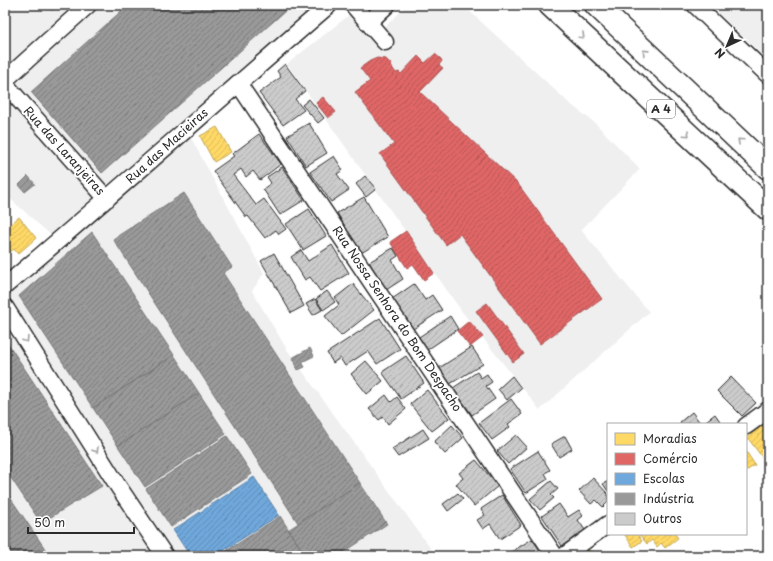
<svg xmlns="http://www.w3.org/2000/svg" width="773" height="561" font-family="'Playpen Sans',sans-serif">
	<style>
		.built { fill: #efefef }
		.homes { fill: url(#homes-hatch); stroke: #bfa554 }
		.shops { fill: url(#shops-hatch); stroke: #aa5454 }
		.schools { fill: url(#schools-hatch); stroke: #5b82a7 }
		.industry { fill: url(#industry-hatch); stroke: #787878 }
		.building { fill: url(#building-hatch); stroke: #2b2b2b }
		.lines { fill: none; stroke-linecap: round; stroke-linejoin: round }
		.minor-casing { stroke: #2b2b2b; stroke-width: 19 }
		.highway-casing { stroke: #2b2b2b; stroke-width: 25 }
		.minor { stroke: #fff; stroke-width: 16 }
		.highway { stroke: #fff; stroke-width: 22 }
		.oneway { stroke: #a0a0a0 }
		.labels { text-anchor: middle; stroke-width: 4; stroke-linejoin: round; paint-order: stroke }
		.shield { fill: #fff; stroke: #6b6b6b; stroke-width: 1 }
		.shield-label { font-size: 11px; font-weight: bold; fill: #2b2b2b }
		.street-label { font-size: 12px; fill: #2b2b2b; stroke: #fff }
	</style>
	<defs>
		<pattern id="homes-hatch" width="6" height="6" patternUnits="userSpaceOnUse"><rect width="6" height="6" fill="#ffd966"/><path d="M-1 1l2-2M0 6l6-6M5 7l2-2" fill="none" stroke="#dbba59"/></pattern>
		<pattern id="shops-hatch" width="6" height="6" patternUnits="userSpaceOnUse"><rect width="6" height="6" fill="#e06666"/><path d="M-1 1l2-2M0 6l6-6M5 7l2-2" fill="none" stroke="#b65454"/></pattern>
		<pattern id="schools-hatch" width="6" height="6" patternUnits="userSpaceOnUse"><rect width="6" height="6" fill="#6fa8dc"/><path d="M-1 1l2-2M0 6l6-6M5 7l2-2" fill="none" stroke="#5b89b3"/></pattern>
		<pattern id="industry-hatch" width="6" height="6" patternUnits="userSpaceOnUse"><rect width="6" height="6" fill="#999"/><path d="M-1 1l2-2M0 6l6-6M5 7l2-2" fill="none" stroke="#7d7d7d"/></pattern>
		<pattern id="building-hatch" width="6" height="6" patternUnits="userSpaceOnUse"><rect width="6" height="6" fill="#cbcbcb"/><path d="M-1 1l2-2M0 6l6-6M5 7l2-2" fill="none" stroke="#aeaeae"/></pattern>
	</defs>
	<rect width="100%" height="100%" fill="#fff"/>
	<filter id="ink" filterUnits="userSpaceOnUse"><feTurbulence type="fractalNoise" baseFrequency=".025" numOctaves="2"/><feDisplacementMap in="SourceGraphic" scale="8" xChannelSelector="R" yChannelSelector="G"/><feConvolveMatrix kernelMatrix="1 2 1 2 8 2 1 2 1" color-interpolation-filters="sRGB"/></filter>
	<g filter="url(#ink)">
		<path class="built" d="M5 5H317L183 123 264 273 252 291 288 351 436 556H5V298L64 247 5 194Z
			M362 5H375L376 7 373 13 385 27 407 5H463L569 103 595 123 640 169 581 230 649 312 540 410 463 313 287 64Z
			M720 5H768V60L718 13V7Z"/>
		<path class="homes" d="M217 127 231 152 214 162 200 136Z
			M19 217 36 238 18 254 14 249 5 256V229Z
			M768 422V465L747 437Z
			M746 451 755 465 746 471Z
			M626 534H637L642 541 633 547 625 535Z
			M639 534H675L678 538 665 548 661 543 657 547 652 540 647 544Z
			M589 550 594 556H583Z"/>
		<path class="shops" d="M435 54 441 59 442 61 439 65 443 68 420 92 518 184 602 299 540 344 460 234 446 245 380 154 394 144 355 92 370 81 360 68 370 61 377 58 386 59 392 65 391 66 396 73 399 72 401 74 418 56 425 63Z
			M323 97 336 112 328 118 316 103Z
			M406 231 434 273 424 280 413 264 407 268 390 242Z
			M487 303 524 354 513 362 476 311Z
			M469 321 483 337 470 347 457 331Z"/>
		<path class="schools" d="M254 477 279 515 215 556H190L173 530Z"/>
		<path class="industry" d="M44 5H58L53 10Z
			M128 5H292L102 173 31 92Z
			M28 176 35 184 25 192 19 185Z
			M184 193 232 267 223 273 360 483 298 523 113 239Z
			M92 232 174 355 93 408 19 296Z
			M5 339 102 486 41 523 5 469Z
			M310 348 314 356 302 362 305 367 298 370 292 358Z
			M174 355 199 393 118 446 93 408Z
			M199 393 226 434 145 487 118 446Z
			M227 436 252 474 171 527 146 489Z
			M360 483 387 524 338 556H306L288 530Z
			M5 490 50 556H5Z
			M280 516 303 552 297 556H219Z"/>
		<path class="building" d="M285 64 305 91 295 99 304 110 283 125 259 93 281 77 277 71Z
			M309 99 324 118 318 123 302 105Z
			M309 123 327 153 306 166 287 136Z
			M259 134 281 164 260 180 253 171 246 177 241 169 233 175 256 205 264 199 286 229 279 234 276 230 265 238 248 216 246 217 213 171 234 156 232 154Z
			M334 156 343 170 337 174 349 190 331 202 310 172Z
			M282 167 304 200 280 215 263 189 271 183 267 177Z
			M365 176 376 189 366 197 356 184Z
			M364 197 388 237 361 253 337 213Z
			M309 209 326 236 303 250 286 224Z
			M332 245 349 273 320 291 310 277 305 280 291 257 301 250 308 261Z
			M393 248 398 256 392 260 403 279 386 290 369 262Z
			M274 253 304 306 291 313 261 261Z
			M353 284 374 310 341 336 325 316 339 305 335 298Z
			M414 284 425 300 432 295 442 310 413 329 392 299Z
			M327 291 335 302 323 310 316 299Z
			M315 299 322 310 313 315 306 304Z
			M450 316 458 329 427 350 419 337Z
			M380 318 400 349 377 364 368 351 345 366 340 358 333 363 327 353Z
			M472 347 483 364 450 384 439 368Z
			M406 356 424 383 401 399 382 372Z
			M366 361 383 381 367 394 351 374Z
			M477 372 481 378 487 374 492 382 486 386 495 399 472 415 453 388Z
			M512 376 521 388 507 400 498 389Z
			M731 377 756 403 742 416 717 391Z
			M427 390 449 418 432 431 410 404Z
			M386 395 391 402 397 397 406 409 388 424 383 417 379 420 369 409Z
			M511 399 522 414 508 424 510 427 492 440 479 423Z
			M692 412 701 424H681L680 422Z
			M715 414 722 424H702Z
			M452 425 463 438 445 454 434 442Z
			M423 429 429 438 398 457 392 449Z
			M516 435 527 447 508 464 497 451Z
			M565 436 572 449 559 457 551 444Z
			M538 451 550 470 545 473 548 479 526 493 510 469Z
			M476 460 498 486 474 506 456 484 463 478 459 473Z
			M593 478 608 494V502L603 507 596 500 591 504 579 491Z
			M551 481 558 489 551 495 554 498 540 510 530 499Z
			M608 481V491L603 484Z
			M458 493 463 499 448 511 443 504Z
			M502 495 521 525 500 539 490 524 483 529 477 520 485 515 481 509Z
			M559 504 568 517 579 510 583 516 578 520 585 530 562 546 542 516Z
			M532 539 542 553 538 556H514L511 552Z"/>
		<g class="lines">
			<g class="minor-casing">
				<path id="minor" d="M353 5 385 42
					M695 5 768 75
					M368 23 387 5
					M5 80 88 5
					M238 83 555 556
					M5 84 107 199
					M5 286C114 194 221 98 329 5
					M5 307 118 486 165 556
					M746 426 768 410
					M564 556 608 524"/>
			</g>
			<g class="highway-casing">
				<path id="highway" d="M550 5 768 209
					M596 5 768 168"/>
			</g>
			<use href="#minor" class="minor"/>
			<use href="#highway" class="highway"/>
		</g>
		<defs><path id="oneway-chevron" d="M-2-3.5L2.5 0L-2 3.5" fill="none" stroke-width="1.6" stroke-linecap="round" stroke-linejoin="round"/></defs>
		<g class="oneway">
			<use href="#oneway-chevron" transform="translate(582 36) rotate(43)"/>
			<use href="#oneway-chevron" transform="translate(645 52) rotate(-136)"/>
			<use href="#oneway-chevron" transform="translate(687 134) rotate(43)"/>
			<use href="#oneway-chevron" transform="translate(740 141) rotate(-137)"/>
			<use href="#oneway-chevron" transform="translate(26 340) rotate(58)"/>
			<use href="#oneway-chevron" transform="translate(96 450) rotate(58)"/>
		</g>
	</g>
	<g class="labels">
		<rect class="shield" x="647" y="100" width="28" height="18" rx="3"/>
		<g class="shield-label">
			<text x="661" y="113">A 4</text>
		</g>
		<g class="street-label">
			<text transform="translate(167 146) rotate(-42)" y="4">Rua das Macieiras</text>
			<text transform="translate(64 151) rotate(48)" y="4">Rua das Laranjeiras</text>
			<text transform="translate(397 319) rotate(56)" y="4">Rua Nossa Senhora do Bom Despacho</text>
		</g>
	</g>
	<rect width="773" height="561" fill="none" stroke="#fff" stroke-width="20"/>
	<rect x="10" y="10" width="753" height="541" fill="none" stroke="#2b2b2b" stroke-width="1.5" filter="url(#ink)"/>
	<rect x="607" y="423" width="140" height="112" fill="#ffffff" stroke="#aaaaaa"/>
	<rect x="615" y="433" width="20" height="12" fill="#ffd966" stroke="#aaaaaa"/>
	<text x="643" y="443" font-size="12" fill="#2b2b2b">Moradias</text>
	<rect x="615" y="453" width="20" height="12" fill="#e06666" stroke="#aaaaaa"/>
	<text x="643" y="463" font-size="12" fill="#2b2b2b">Comércio</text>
	<rect x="615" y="473" width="20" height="12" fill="#6fa8dc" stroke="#aaaaaa"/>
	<text x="643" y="483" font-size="12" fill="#2b2b2b">Escolas</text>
	<rect x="615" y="493" width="20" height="12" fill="#999999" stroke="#aaaaaa"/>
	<text x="643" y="503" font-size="12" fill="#2b2b2b">Indústria</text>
	<rect x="615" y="513" width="20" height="12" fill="#cbcbcb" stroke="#aaaaaa"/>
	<text x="643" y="523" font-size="12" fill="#2b2b2b">Outros</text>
	<g transform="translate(727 46) rotate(224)" stroke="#ffffff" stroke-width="3" paint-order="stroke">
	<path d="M0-3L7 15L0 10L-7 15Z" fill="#2b2b2b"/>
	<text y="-6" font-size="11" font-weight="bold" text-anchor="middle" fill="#2b2b2b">N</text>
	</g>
	<path d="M28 527v6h106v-6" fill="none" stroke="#2b2b2b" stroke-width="2"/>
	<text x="34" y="527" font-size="12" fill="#2b2b2b" stroke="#ffffff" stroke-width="3" paint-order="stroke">50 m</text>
</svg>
